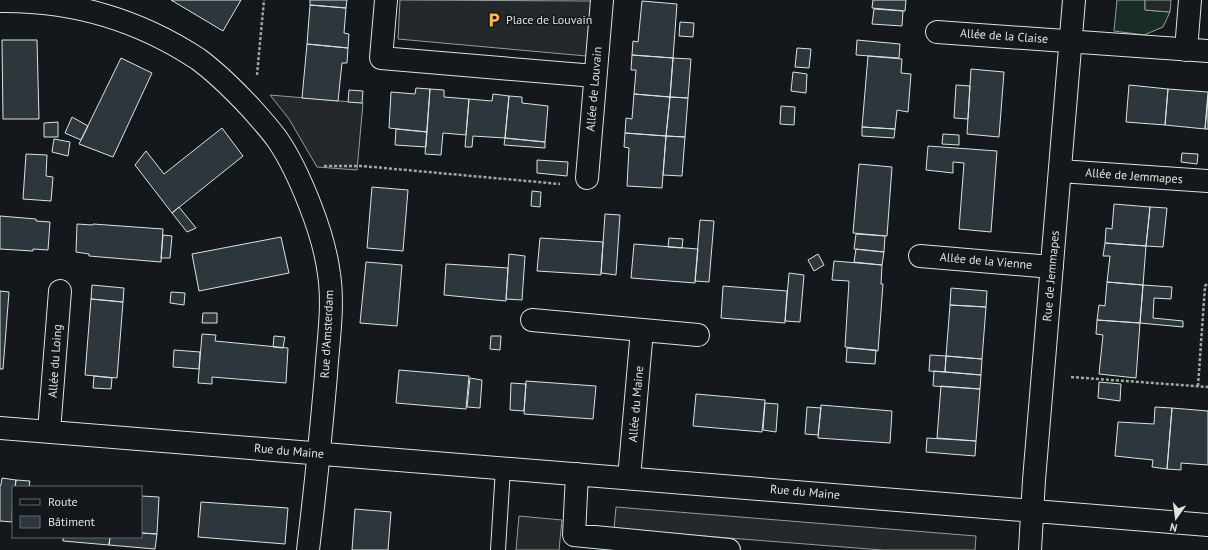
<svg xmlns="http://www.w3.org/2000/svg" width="1208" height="550" font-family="'PT Sans',sans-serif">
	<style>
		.green { fill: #1a2d24; stroke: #939e99 }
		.parking { fill: #24282b; stroke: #939e99 }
		.building { fill: #2c363c; stroke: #d8e6dc }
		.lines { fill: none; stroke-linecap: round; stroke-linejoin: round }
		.service-casing { stroke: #d8e6dc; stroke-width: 16 }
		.minor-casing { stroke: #d8e6dc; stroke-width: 24 }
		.path { stroke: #9da8a2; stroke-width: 2.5; stroke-dasharray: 3 2; stroke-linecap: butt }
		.service { stroke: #14181c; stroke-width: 14 }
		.minor { stroke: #14181c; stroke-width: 22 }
		.labels { text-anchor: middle; stroke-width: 3; stroke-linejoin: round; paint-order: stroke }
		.poi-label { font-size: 12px; fill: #d8e6dc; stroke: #14181c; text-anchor: start }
		.street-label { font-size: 12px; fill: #d8e6dc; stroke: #14181c }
	</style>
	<rect width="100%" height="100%" fill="#14181c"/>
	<path class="green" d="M1117 0H1145V10L1170 12 1163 27 1144 35 1114 31Z"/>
	<path class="parking" d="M400 0 591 1 586 56 398 39Z
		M1145 0H1171L1170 12 1145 10Z
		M270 95 363 103 357 170 317 167 289 119Z
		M616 507 976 536 975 550H882L614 529Z
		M519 516 562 520 559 550H516Z"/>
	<path class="building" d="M171 0H241L223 31Z
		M310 0H347L346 8 310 5Z
		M873 0H906L905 11 872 8Z
		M642 1 677 4 673 58 632 55 633 41 638 42Z
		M310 5 346 8 344 33 349 34 348 48 307 44Z
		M874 9 903 11 902 26 872 24Z
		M680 22 694 23 693 37 679 36Z
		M2 40H37L39 119H3Z
		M857 40 900 44 899 58 856 55Z
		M307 44 348 48 347 63H342L338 101 302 98Z
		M797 48 811 49 809 68 795 67Z
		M632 55 673 58 670 97 634 94 636 70H631Z
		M868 56 902 59 901 73 911 74 908 112 897 110 895 129 862 127Z
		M121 58 152 73 113 157 79 144Z
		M673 58 691 59 688 98 670 97Z
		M971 69 1004 72 999 137 967 134Z
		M793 72 807 74 806 93 791 91Z
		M956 85 970 86 968 119 954 118Z
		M1129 85 1168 89 1165 125 1126 122Z
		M416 88 430 89 427 132 389 128 391 92 415 94Z
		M430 89 444 90V97L469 99 466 135 443 133 441 155 425 154Z
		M1168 89 1208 92 1205 129 1165 125Z
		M349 90 363 91 362 103 348 102Z
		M493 94 509 96 505 138 473 136 472 147H465L469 99 492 101Z
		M634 94 670 97 666 136 625 133 626 118 632 119Z
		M509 96 522 97V103L548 106 545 142 505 138Z
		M670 97 688 98 685 137 666 136Z
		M1208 97V129H1205Z
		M781 106 795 107 794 125 780 124Z
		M72 117 88 126 81 140 65 133Z
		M58 122V137H44V123Z
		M862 127 895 129 894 138 862 136Z
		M222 128 243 156 172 213 135 165 146 151 164 174Z
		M396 129 427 132 426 147 395 145Z
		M625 133 666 136 662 188 627 186 629 148 624 147Z
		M943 134 959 135V145L942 144Z
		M666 136 685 137 682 176 663 175Z
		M505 138 545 142V148L504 145Z
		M54 139 70 142 68 156 52 152Z
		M928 146 997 151 991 232 959 229 964 163 953 162V173L926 170Z
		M1182 153 1198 154 1197 164 1181 162Z
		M26 154 47 155 46 176 53 177 51 201 23 199Z
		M537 160 568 162 567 176 537 173Z
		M859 164 892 167 887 236 853 233Z
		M372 187 408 190 403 251 367 248Z
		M532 191 541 192 540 207 531 206Z
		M1114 204 1150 207 1146 246 1105 243 1106 228 1112 229Z
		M179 207 196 228 187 232 172 213Z
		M1150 207 1167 208 1163 247 1146 246Z
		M605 214 620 215 616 275 601 273Z
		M0 216 36 219V221L50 222 48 250 33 249V251L0 249Z
		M700 220 714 221 709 282 695 281Z
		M77 224 93 225V224L163 229 161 262 89 256V254L76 252Z
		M856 234 885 236 884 252 854 249Z
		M163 235 172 236 170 258H161Z
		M281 237 289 273 199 291 192 254Z
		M540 238 603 242 601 275 537 271Z
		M669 238 683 239 682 248 668 247Z
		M1105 243 1146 246 1143 285 1107 282 1110 256H1103Z
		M634 244 698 249 695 283 631 278Z
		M856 249 884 252 882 265 854 262Z
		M509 254 525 256 522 300 506 299Z
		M818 254 824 265 814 271 808 260Z
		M834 261 882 265 881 284H883L878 351 845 347 849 281 832 280Z
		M366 262 402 265 397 326 360 323Z
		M446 264 508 268 506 301 444 295Z
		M789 273 804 275 800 322 785 321Z
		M1107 282 1143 285 1140 323 1097 320 1099 305 1105 306Z
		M92 285 124 288 123 302 91 299Z
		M1143 285 1172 287 1171 299 1154 298 1153 318 1183 321V327L1140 323Z
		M723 286 787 291 785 323 721 318Z
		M951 288 987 291 986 307 950 305Z
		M0 291 9 292 3 369H0Z
		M171 292 185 293 184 305 170 303Z
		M91 299 123 302 117 378 85 375Z
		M950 305 986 307 982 359 946 356Z
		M203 313H217V323H202Z
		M1097 320 1140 323 1136 378 1099 374 1103 335 1096 334Z
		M202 334 216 335 215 341 288 348 286 383 212 377V384L198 383Z
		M274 336 285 337 283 348 273 347Z
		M491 336H501L500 350 490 349Z
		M847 348 876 350 875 364 846 362Z
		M174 350 200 352 199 369 173 367Z
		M930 355 946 356 945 372 929 371Z
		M946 356 982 359 981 375 945 372Z
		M399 370 469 376 466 409 396 403Z
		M934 371 981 375 980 389 933 386Z
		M94 376 112 378 111 389 93 388Z
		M470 378 482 380 480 408 467 407Z
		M526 381 596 386 593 419 524 414Z
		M1099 382 1121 384 1120 401 1098 398Z
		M511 383 526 384 524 411 510 410Z
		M941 386 980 389 976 441 937 438Z
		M696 394 765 400 762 432 693 426Z
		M765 403 778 404 776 432 763 430Z
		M821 405 892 411 890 443 818 438Z
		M807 407 821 408 818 435 805 434Z
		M1155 407 1172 408 1167 469 1152 467 1153 460 1115 456 1118 422 1154 424Z
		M1172 408 1208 411V465L1181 463V470L1167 469Z
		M927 438 976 441 975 456 926 452Z
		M2 478 16 480 15 487H13L12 522 0 521V485H1Z
		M16 480 30 481 29 486 36 487H15Z
		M141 496 159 497 157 534 141 533Z
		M201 502 288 508 285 544 198 537Z
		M355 509 391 512 388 550H352Z
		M141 533 157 534 155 549 109 545 110 537H141Z
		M63 537H110L109 545 63 541Z"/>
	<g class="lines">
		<g class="service-casing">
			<path id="service" d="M498 550 503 468"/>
		</g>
		<g class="minor-casing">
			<path id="minor" d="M386 0 381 58 595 76
				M0 1C71 0 139 20 198 59 217 73 234 90 250 107 259 117 269 128 277 139 291 159 301 182 310 205 319 228 326 250 329 274 334 307 328 342 326 375 321 433 315 492 308 550
				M937 32 1208 51
				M1186 50 1190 0
				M1060 171 1208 181
				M587 178 602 0
				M920 256 1052 267
				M532 320 698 335
				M0 428 1208 525
				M49 431 60 291
				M577 474 574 535 729 550
				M629 478 642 330
				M1030 550 1034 480 1074 0"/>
		</g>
		<path class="path" d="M257 75 264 0
			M324 166H362L560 184
			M1071 377 1208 387
			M1198 386 1205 286 1208 283"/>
		<use href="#service" class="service"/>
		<use href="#minor" class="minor"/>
	</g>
	<defs>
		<g id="parking-bare" transform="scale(1.2)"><path d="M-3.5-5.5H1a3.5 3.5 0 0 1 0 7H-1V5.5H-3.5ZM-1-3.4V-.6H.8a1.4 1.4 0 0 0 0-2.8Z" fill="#ffb74d" stroke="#14181c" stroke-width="2.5" paint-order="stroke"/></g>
	</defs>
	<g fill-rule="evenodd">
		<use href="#parking-bare" x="494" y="20"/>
	</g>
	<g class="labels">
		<g class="poi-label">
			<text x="506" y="24">Place de Louvain</text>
		</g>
		<g class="street-label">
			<text transform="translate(1004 36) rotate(4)" y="4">Allée de la Claise</text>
			<text transform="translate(594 89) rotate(-85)" y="4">Allée de Louvain</text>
			<text transform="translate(1134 176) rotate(4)" y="4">Allée de Jemmapes</text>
			<text transform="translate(986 261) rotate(5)" y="4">Allée de la Vienne</text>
			<text transform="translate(1051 276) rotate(-85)" y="4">Rue de Jemmapes</text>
			<text transform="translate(327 334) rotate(-87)" y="4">Rue d'Amsterdam</text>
			<text transform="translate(55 361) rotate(-86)" y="4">Allée du Loing</text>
			<text transform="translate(636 404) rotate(-85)" y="4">Allée du Maine</text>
			<text transform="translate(289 451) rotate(5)" y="4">Rue du Maine</text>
			<text transform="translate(805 492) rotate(5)" y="4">Rue du Maine</text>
		</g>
	</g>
	<rect x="12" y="486" width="130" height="52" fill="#14181c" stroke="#626a69"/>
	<rect x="20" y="499" width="20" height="6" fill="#14181c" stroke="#626a69"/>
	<text x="48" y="506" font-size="12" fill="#d8e6dc">Route</text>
	<rect x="20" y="516" width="20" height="12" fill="#2c363c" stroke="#626a69"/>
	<text x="48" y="526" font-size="12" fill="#d8e6dc">Bâtiment</text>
	<g transform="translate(1176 518) rotate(194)" stroke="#14181c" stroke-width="3" paint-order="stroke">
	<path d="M0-3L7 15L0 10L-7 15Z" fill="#d8e6dc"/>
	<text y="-6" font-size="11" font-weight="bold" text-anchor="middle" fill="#d8e6dc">N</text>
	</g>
</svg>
